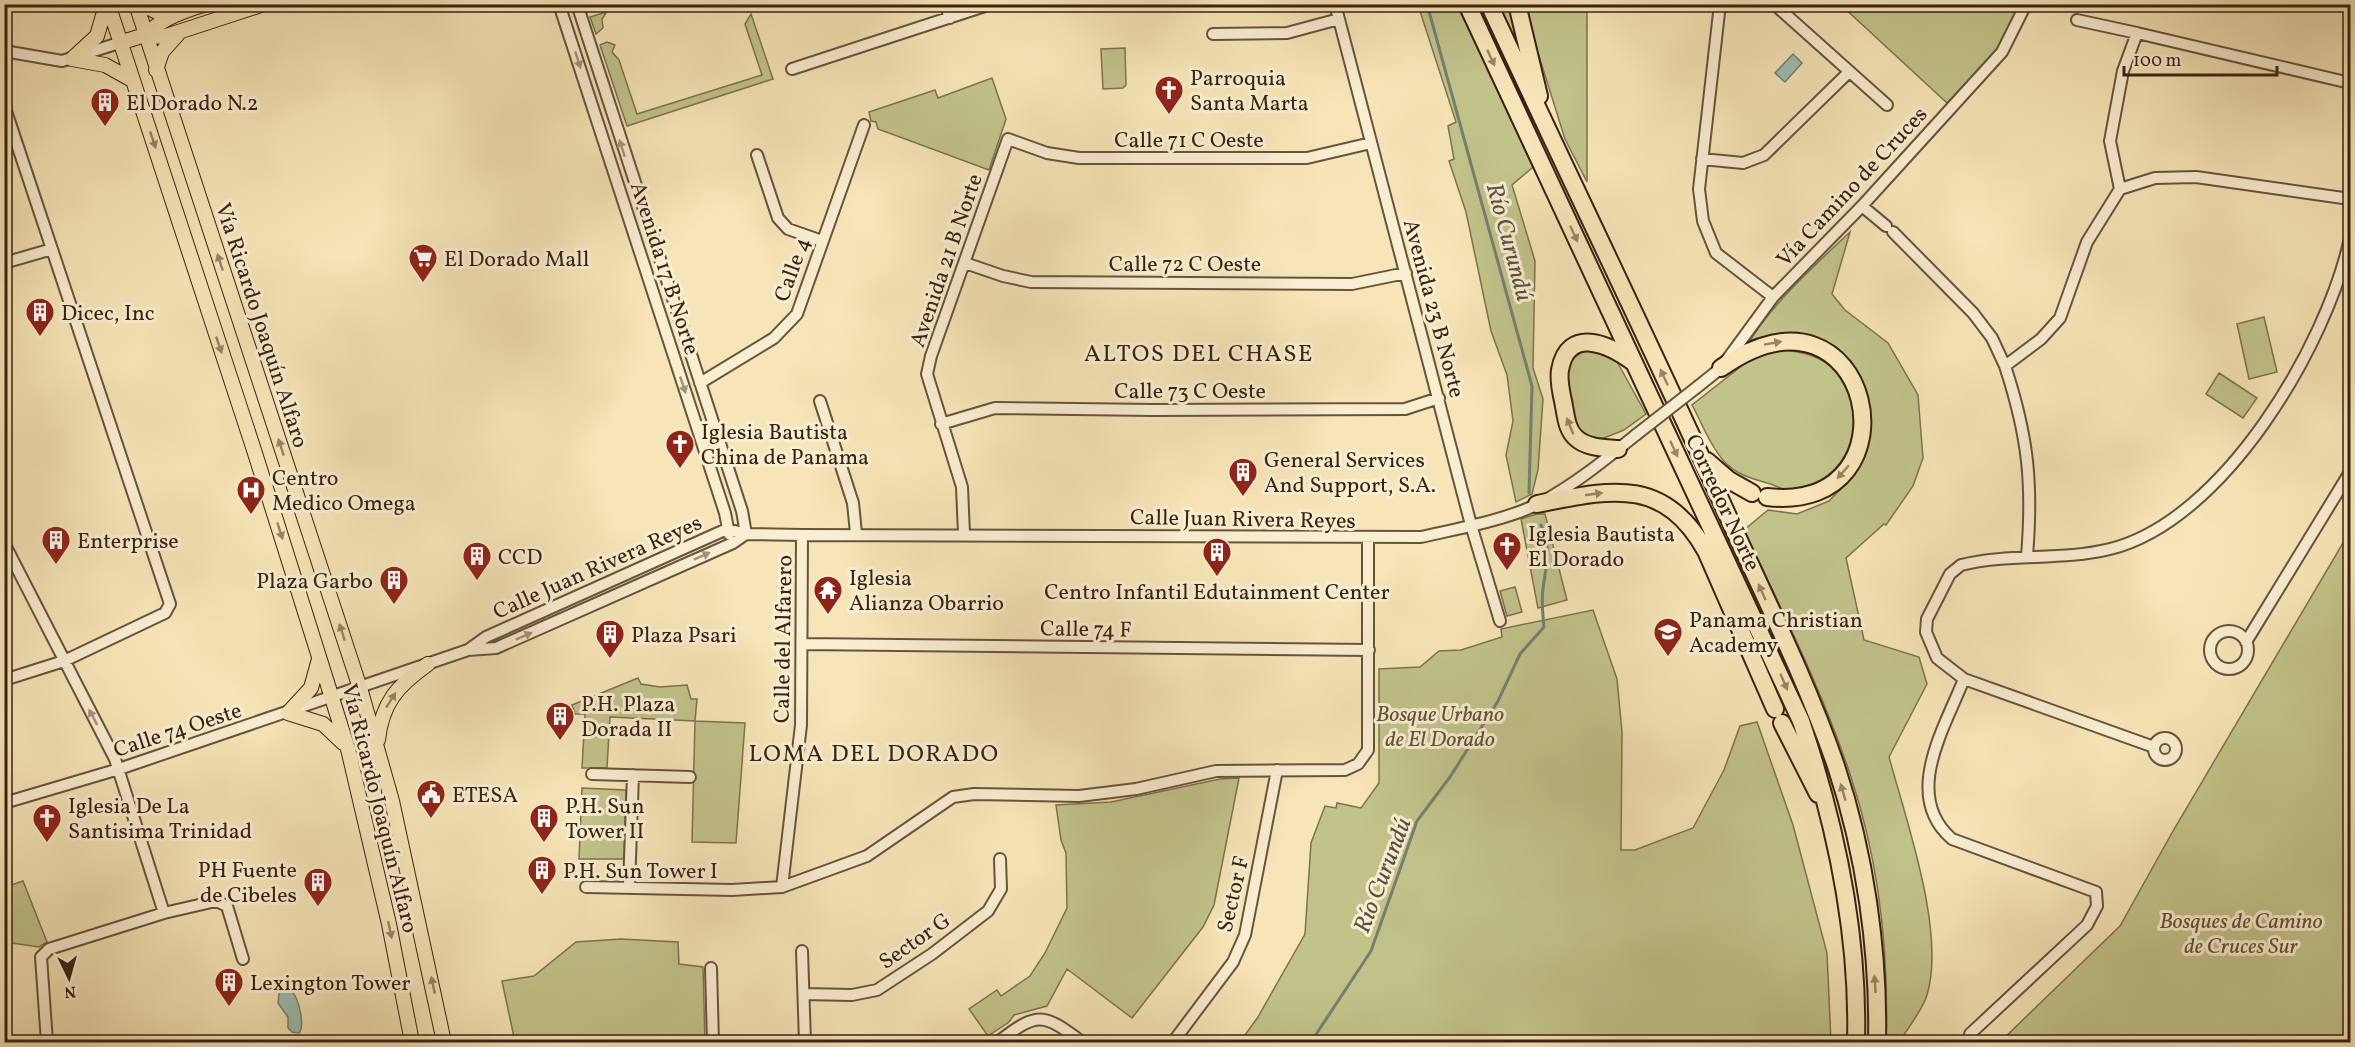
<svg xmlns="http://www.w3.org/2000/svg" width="2355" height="1047" font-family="Vollkorn,serif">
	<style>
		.green { fill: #c2c38b; stroke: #7e724f; stroke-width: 1.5 }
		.water { fill: #9dbfb2; stroke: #758072; stroke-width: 1.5 }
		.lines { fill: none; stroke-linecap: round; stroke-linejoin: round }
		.stream { stroke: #758072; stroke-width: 3 }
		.minor-casing { stroke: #68533c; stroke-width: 14 }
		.major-casing { stroke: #392213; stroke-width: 16 }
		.highway-casing { stroke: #392213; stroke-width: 20 }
		.minor { stroke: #f9eed1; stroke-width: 10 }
		.major { stroke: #f6e5b8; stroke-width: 14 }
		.highway { stroke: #f6e5b8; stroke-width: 16 }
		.minor-bridge-casing { stroke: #68533c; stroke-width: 14; stroke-linecap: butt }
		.minor-bridge { stroke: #f9eed1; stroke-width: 10 }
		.oneway { fill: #988466 }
		.oneway2 { fill: #a3927c }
		.labels { text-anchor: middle; stroke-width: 6; stroke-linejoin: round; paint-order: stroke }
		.poi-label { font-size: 22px; fill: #392213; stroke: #f9eed1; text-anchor: start }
		.street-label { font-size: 22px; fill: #392213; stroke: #f9eed1 }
		.park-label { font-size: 22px; font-style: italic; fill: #625237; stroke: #f9eed1 }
		.water-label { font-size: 24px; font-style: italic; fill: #575143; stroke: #f9eed1 }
		.neighbourhood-label { font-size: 24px; letter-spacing: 1.5px; fill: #392213; stroke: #f9eed1 }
	</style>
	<rect width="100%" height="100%" fill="#f6e5b8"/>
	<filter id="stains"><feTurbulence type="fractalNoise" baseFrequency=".00333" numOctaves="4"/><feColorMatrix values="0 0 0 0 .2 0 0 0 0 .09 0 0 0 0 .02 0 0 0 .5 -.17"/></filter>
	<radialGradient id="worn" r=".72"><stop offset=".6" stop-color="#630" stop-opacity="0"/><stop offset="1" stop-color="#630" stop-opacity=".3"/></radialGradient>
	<path class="green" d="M1418 5H1457L1533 167 1512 185 1535 261 1533 368 1543 399 1538 470 1532 494 1516 502 1506 455 1513 421 1507 375 1491 331 1466 212 1449 161 1454 159 1448 126 1456 122Z
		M1497 5H1510L1520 53Z
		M1523 5H1587V182L1565 139Z
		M1841 5H2021L1998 49 1947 103Z
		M603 13H606L602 19 603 28 596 34 590 17Z
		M751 14 773 79 627 126 600 45 607 42 615 45 612 52 619 60 637 114 762 75 745 24Z
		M1125 48 1126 85 1123 88 1103 89 1101 49Z
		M992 78 1006 119 989 170 878 129 876 122 871 121 869 112 935 90 938 98Z
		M1850 232 1832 294 1845 310 1888 343 1918 395 1923 458 1913 486 1886 525 1884 524 1846 558 1864 640 1919 657 1927 684 1889 757C1906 820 1946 932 1927 995 1922 1011 1908 1028 1899 1042H1886C1889 954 1879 862 1851 777 1823 692 1782 611 1744 530L1768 510 1797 514 1829 501 1851 478 1865 454 1868 423 1862 395 1815 343 1746 347C1773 302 1812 268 1850 232Z
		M2264 317 2277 372 2249 379 2237 324Z
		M1587 349 1615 358 1646 414 1624 430 1604 438H1593L1583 434 1576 427 1566 376 1571 360Z
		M1779 349C1798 352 1814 353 1830 366 1873 402 1856 476 1802 487 1796 488 1789 491 1784 489 1778 488 1773 484 1767 483 1750 478 1735 474 1723 460 1709 444 1702 423 1692 405L1748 361Z
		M2219 373 2257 398 2243 418 2206 394Z
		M1537 514H1545L1567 600 1538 608 1521 519Z
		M2350 531V1042H2000L2120 926 2173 831Z
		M1515 587 1522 612 1507 616 1500 591Z
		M1593 610 1617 679 1622 732 1621 850H1635L1693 828 1724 770 1740 726 1757 722 1793 825 1827 953 1831 1042H1240L1258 1017 1305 934 1311 843 1325 806 1336 808 1337 803 1361 808 1379 783V669L1420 667 1439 651 1461 650 1502 637 1501 629Z
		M638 678 641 684 660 687 687 685 691 699H697L695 721 745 723 736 843 692 842 695 721 610 717 607 768H582L585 714H575L572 705Z
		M1239 778 1214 905 1203 927 1132 1018 1067 969 1047 1006 1014 1015 1009 1022 988 1036 969 1009 997 990 1001 996 1030 976 1045 953 1067 908 1066 853 1061 840 1056 805 1111 802 1220 779Z
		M582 788 626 790 624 859H579Z
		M23 881 47 942 39 947 5 942V887Z
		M621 939 678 942 679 964 703 967 705 1042H515L502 981 534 976 576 942Z"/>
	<path class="water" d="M1793 54 1802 63 1785 82 1775 73Z
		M282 990 291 991C299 997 305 1026 299 1033L292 1032 288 1028V1017L278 1003 279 993Z"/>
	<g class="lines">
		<path class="stream" d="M1427 4 1532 386 1529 493
			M1311 1042 1371 951 1417 821 1450 777 1498 701 1520 654 1544 627C1543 615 1541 602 1543 589 1546 563 1552 551 1541 525"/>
		<g class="minor-casing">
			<path id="minor" d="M559 4 725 513 729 534
				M577 4 742 511 746 534
				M945 4 950 18
				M1335 4 1471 525 1500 621
				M1720 4 1699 189 1703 221 1716 253 1773 297
				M1774 4 1887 105
				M2077 20 2137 33
				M1213 34 1287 33 1339 19
				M4 51 62 61 119 43
				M792 69 991 4
				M4 105 170 604 165 613 64 661 4 680
				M757 155 778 218 788 229 822 241
				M1702 159 1743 163 1764 155 1849 72
				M2120 189 2110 141 2123 71 2137 33 2350 83
				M1862 206 1886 226
				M1893 232 1973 313 1992 338 2005 366 2041 339 2060 318 2087 242 2120 189 2155 178 2196 177 2350 199
				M4 263 52 249
				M965 263 1003 276 1031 282 1352 284 1406 273
				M2005 366C2028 436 2033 483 2027 556
				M700 383 774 338 797 314 864 125
				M1696 388 1721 368 1773 297 1862 206 2002 52 2026 4
				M820 401 853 503 856 533
				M941 424 995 408 1153 410 1405 409 1439 398
				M964 534 962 487 927 374 931 356 1008 139 1047 153 1079 158H1307L1371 143
				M4 543 115 759 164 913
				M2210 650a19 19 0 1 1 38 0a19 19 0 1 1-38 0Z
				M2246 642 2350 472
				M803 644 1369 650
				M468 650 486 637 727 529 746 534 802 535 1421 537C1456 529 1506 520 1538 504 1573 486 1606 459 1637 434
				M1964 679C1944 729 1902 796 1952 839L2096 892 2097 906 2087 925 1970 1034
				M2154 749a11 11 0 1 1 22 0a11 11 0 1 1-22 0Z
				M2154 747 1964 679 1937 658 1926 632 1927 619 1950 574 1961 565C2009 553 2061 561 2110 549 2224 521 2327 345 2350 238
				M592 774 690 777
				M4 803 119 769 468 650 496 648 733 543 746 534
				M586 887 732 890 782 887 867 856 953 797 974 794 1079 796 1136 789 1216 771 1345 770 1358 764 1368 750V539
				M629 887 633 775
				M782 887 801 725 802 535
				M802 951 805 1042
				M711 968 713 1042
				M804 994 852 995 877 990 932 954 988 911 1001 889 1000 859
				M47 1042 41 957 49 949 164 913 216 901 227 906 243 959
				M998 1042C1038 1011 1043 1013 1082 1042
				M1173 1042 1233 962 1245 935 1277 770"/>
		</g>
		<g class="major-casing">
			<path id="major" d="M108 4 254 450 348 749 389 924 412 1042
				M136 4 360 688 392 801 444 1042
				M141 4 157 12 174 14
				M145 35C163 18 183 11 206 4
				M119 43 145 35 163 37 264 4
				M72 59 97 36 106 5
				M72 59 105 65 132 80
				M156 70 162 52 178 34
				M288 713 323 724 343 743
				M288 713 311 688 319 659
				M378 740C382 703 397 686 428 664"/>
		</g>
		<g class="highway-casing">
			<path id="highway" d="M1467 4 1801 721C1836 825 1859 933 1856 1042
				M1489 4C1566 171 1647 336 1722 503 1761 590 1805 676 1836 766 1865 853 1879 951 1877 1042
				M1517 4 1539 96
				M1721 368C1872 261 1924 515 1767 497
				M1618 449C1604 448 1586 448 1575 437 1567 429 1566 417 1564 406 1562 395 1558 382 1560 370 1568 325 1610 345 1633 362
				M1707 461 1729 480 1752 493
				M1537 504C1609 490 1663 475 1706 551L1775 709
				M1782 723 1818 794"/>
		</g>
		<use href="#minor" class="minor"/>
		<use href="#major" class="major"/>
		<use href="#highway" class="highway"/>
		<g class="minor-bridge-casing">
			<path id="minor-bridge" d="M1637 434 1696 388"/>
		</g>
		<use href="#minor-bridge" class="minor-bridge"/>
	</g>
	<defs><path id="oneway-solid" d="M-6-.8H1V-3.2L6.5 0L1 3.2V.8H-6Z" transform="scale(1.5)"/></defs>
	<g class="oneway">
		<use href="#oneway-solid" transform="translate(1491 58) rotate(65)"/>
		<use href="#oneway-solid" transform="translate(153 140) rotate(71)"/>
		<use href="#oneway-solid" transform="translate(1574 234) rotate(65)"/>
		<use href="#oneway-solid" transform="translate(220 262) rotate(-108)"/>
		<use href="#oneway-solid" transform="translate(1773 343) rotate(-10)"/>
		<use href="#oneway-solid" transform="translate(219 345) rotate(71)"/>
		<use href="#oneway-solid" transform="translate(1664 377) rotate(-115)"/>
		<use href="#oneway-solid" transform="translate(1570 426) rotate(-112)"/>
		<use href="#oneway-solid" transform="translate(281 447) rotate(-108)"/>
		<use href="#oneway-solid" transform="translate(1674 449) rotate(65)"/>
		<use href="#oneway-solid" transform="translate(1843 472) rotate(131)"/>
		<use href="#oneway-solid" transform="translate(1594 494) rotate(-8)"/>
		<use href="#oneway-solid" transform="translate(280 531) rotate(72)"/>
		<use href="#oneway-solid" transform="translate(1762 592) rotate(-114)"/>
		<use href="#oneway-solid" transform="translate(342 632) rotate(-108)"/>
		<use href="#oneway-solid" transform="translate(1784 682) rotate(66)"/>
		<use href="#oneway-solid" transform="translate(391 700) rotate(-58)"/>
		<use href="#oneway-solid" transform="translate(1843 792) rotate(-106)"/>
		<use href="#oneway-solid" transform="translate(390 930) rotate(78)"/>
		<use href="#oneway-solid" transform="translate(1875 984) rotate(-94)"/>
		<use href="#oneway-solid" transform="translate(433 985) rotate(-102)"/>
	</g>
	<g class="oneway2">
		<use href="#oneway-solid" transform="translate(578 60) rotate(72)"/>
		<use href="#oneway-solid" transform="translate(622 148) rotate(-108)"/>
		<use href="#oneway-solid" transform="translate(683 385) rotate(71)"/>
		<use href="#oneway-solid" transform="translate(702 556) rotate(-24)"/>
		<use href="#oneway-solid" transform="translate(524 636) rotate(-24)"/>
		<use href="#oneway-solid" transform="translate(93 717) rotate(-118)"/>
	</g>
	<defs>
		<g id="church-pin" transform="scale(1.5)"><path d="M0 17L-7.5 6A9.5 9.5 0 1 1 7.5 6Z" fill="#8f2418" stroke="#f9eed1"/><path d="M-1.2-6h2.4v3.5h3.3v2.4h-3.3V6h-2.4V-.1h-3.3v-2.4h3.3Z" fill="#fff"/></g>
		<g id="building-pin" transform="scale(1.5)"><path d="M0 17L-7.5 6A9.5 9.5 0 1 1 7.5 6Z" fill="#8f2418" stroke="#f9eed1"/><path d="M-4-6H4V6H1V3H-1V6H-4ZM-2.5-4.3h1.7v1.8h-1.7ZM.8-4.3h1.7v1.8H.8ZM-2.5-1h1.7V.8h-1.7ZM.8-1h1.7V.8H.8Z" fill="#fff"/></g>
		<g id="supermarket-pin" transform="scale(1.5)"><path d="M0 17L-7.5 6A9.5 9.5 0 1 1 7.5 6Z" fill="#8f2418" stroke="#f9eed1"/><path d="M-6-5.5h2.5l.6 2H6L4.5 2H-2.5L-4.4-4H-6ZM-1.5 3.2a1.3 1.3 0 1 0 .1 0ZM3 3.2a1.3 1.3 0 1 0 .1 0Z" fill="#fff"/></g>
		<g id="hospital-pin" transform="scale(1.5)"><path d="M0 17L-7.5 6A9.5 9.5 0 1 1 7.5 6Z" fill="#8f2418" stroke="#f9eed1"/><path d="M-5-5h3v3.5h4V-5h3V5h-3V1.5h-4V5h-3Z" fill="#fff"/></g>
		<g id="temple-pin" transform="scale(1.5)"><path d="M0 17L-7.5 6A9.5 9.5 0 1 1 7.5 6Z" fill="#8f2418" stroke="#f9eed1"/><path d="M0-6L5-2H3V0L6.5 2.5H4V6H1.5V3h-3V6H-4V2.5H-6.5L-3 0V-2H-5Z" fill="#fff"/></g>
		<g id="school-pin" transform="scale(1.5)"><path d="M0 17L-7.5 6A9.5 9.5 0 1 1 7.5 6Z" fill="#8f2418" stroke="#f9eed1"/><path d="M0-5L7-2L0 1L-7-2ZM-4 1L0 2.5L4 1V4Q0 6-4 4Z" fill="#fff"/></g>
		<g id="civic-pin" transform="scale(1.5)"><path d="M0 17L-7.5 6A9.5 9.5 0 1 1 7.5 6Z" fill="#8f2418" stroke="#f9eed1"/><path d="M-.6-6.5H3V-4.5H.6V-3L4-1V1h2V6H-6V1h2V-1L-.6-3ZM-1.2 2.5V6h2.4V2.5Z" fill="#fff"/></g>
	</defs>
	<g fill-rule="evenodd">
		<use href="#church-pin" x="1169" y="90"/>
		<use href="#building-pin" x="105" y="102"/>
		<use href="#supermarket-pin" x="423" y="258"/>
		<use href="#building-pin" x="40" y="312"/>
		<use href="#church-pin" x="680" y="444"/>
		<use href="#building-pin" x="1243" y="472"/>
		<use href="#hospital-pin" x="251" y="490"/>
		<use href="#building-pin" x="56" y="540"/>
		<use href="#church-pin" x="1507" y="546"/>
		<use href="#building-pin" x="1217" y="552"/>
		<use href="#building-pin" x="477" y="556"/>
		<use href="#building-pin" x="394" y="580"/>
		<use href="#temple-pin" x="828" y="590"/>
		<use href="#school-pin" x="1668" y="632"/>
		<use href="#building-pin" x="610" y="634"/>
		<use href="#building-pin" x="560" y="716"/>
		<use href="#civic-pin" x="431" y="794"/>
		<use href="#church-pin" x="47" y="818"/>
		<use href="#building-pin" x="544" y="818"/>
		<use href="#building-pin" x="542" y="870"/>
		<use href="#building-pin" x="318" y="882"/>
		<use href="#building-pin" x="229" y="982"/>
	</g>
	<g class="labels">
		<g class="poi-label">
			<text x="1190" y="85">Parroquia<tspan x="1190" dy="25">Santa Marta</tspan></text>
			<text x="126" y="110">El Dorado N.2</text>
			<text x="444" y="266">El Dorado Mall</text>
			<text x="61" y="320">Dicec, Inc</text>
			<text x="701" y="439">Iglesia Bautista<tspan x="701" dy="25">China de Panama</tspan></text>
			<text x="1264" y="467">General Services<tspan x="1264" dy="25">And Support, S.A.</tspan></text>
			<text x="272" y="485">Centro<tspan x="272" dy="25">Medico Omega</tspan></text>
			<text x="1528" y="541">Iglesia Bautista<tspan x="1528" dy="25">El Dorado</tspan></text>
			<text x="77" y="548">Enterprise</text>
			<text x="498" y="564">CCD</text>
			<text x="849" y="585">Iglesia<tspan x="849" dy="25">Alianza Obarrio</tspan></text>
			<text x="373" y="588" text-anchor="end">Plaza Garbo</text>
			<text x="1217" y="599" text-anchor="middle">Centro Infantil Edutainment Center</text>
			<text x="1689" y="627">Panama Christian<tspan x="1689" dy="25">Academy</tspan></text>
			<text x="631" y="642">Plaza Psari</text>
			<text x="581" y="711">P.H. Plaza<tspan x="581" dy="25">Dorada II</tspan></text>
			<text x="452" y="802">ETESA</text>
			<text x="68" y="813">Iglesia De La<tspan x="68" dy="25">Santisima Trinidad</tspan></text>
			<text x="565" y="813">P.H. Sun<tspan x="565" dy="25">Tower II</tspan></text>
			<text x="297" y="877" text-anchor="end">PH Fuente<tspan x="297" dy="25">de Cibeles</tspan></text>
			<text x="563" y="878">P.H. Sun Tower I</text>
			<text x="250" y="990">Lexington Tower</text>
		</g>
		<g class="street-label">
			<text x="1189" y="147">Calle 71 C Oeste</text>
			<text transform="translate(1851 186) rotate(-47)" y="8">Vía Camino de Cruces</text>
			<text transform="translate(945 260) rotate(-71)" y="8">Avenida 21 B Norte</text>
			<text x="1185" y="271">Calle 72 C Oeste</text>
			<text transform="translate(666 268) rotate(72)" y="8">Avenida 17 B Norte</text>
			<text transform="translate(791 269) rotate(-70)" y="8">Calle 4</text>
			<text transform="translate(1435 308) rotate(75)" y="8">Avenida 23 B Norte</text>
			<text transform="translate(263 325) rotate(72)" y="8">Vía Ricardo Joaquín Alfaro</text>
			<text x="1190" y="398">Calle 73 C Oeste</text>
			<text transform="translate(1724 502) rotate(65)" y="8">Corredor Norte</text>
			<text transform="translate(1243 518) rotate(1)" y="8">Calle Juan Rivera Reyes</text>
			<text transform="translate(597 566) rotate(-24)" y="8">Calle Juan Rivera Reyes</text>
			<text transform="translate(1086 628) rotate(1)" y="8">Calle 74 F</text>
			<text transform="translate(782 639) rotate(-89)" y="8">Calle del Alfarero</text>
			<text transform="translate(177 729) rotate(-18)" y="8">Calle 74 Oeste</text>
			<text transform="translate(381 808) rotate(76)" y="8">Vía Ricardo Joaquín Alfaro</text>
			<text transform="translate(1232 894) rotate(-77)" y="8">Sector F</text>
			<text transform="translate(914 940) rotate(-35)" y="8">Sector G</text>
		</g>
		<g class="park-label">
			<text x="1440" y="721">Bosque Urbano<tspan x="1440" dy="25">de El Dorado</tspan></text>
			<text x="2241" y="928">Bosques de Camino<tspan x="2241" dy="25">de Cruces Sur</tspan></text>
		</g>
		<g class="water-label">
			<text transform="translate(1510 242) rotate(75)" y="8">Río Curundú</text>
			<text transform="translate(1382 875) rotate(-69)" y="8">Río Curundú</text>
		</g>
		<g class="neighbourhood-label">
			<text x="1199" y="361">ALTOS DEL CHASE</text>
			<text x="874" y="761">LOMA DEL DORADO</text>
		</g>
	</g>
	<rect width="2355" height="1047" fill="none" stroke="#f6e5b8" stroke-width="24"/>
	<rect x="6" y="6" width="2343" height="1035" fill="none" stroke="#392213" stroke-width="3"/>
	<rect x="12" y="12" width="2331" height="1023" fill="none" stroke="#392213" stroke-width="1.5"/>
	<g transform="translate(69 978) rotate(175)" stroke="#f9eed1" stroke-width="4.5" paint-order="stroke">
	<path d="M0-4.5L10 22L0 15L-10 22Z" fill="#392213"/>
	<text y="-9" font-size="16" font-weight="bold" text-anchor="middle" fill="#392213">N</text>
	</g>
	<path d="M2124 66v9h153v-9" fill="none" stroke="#392213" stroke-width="3"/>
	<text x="2133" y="66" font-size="18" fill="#392213" stroke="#f9eed1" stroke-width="4.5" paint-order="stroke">100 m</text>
	<rect width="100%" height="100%" filter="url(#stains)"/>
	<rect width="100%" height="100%" fill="url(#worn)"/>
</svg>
